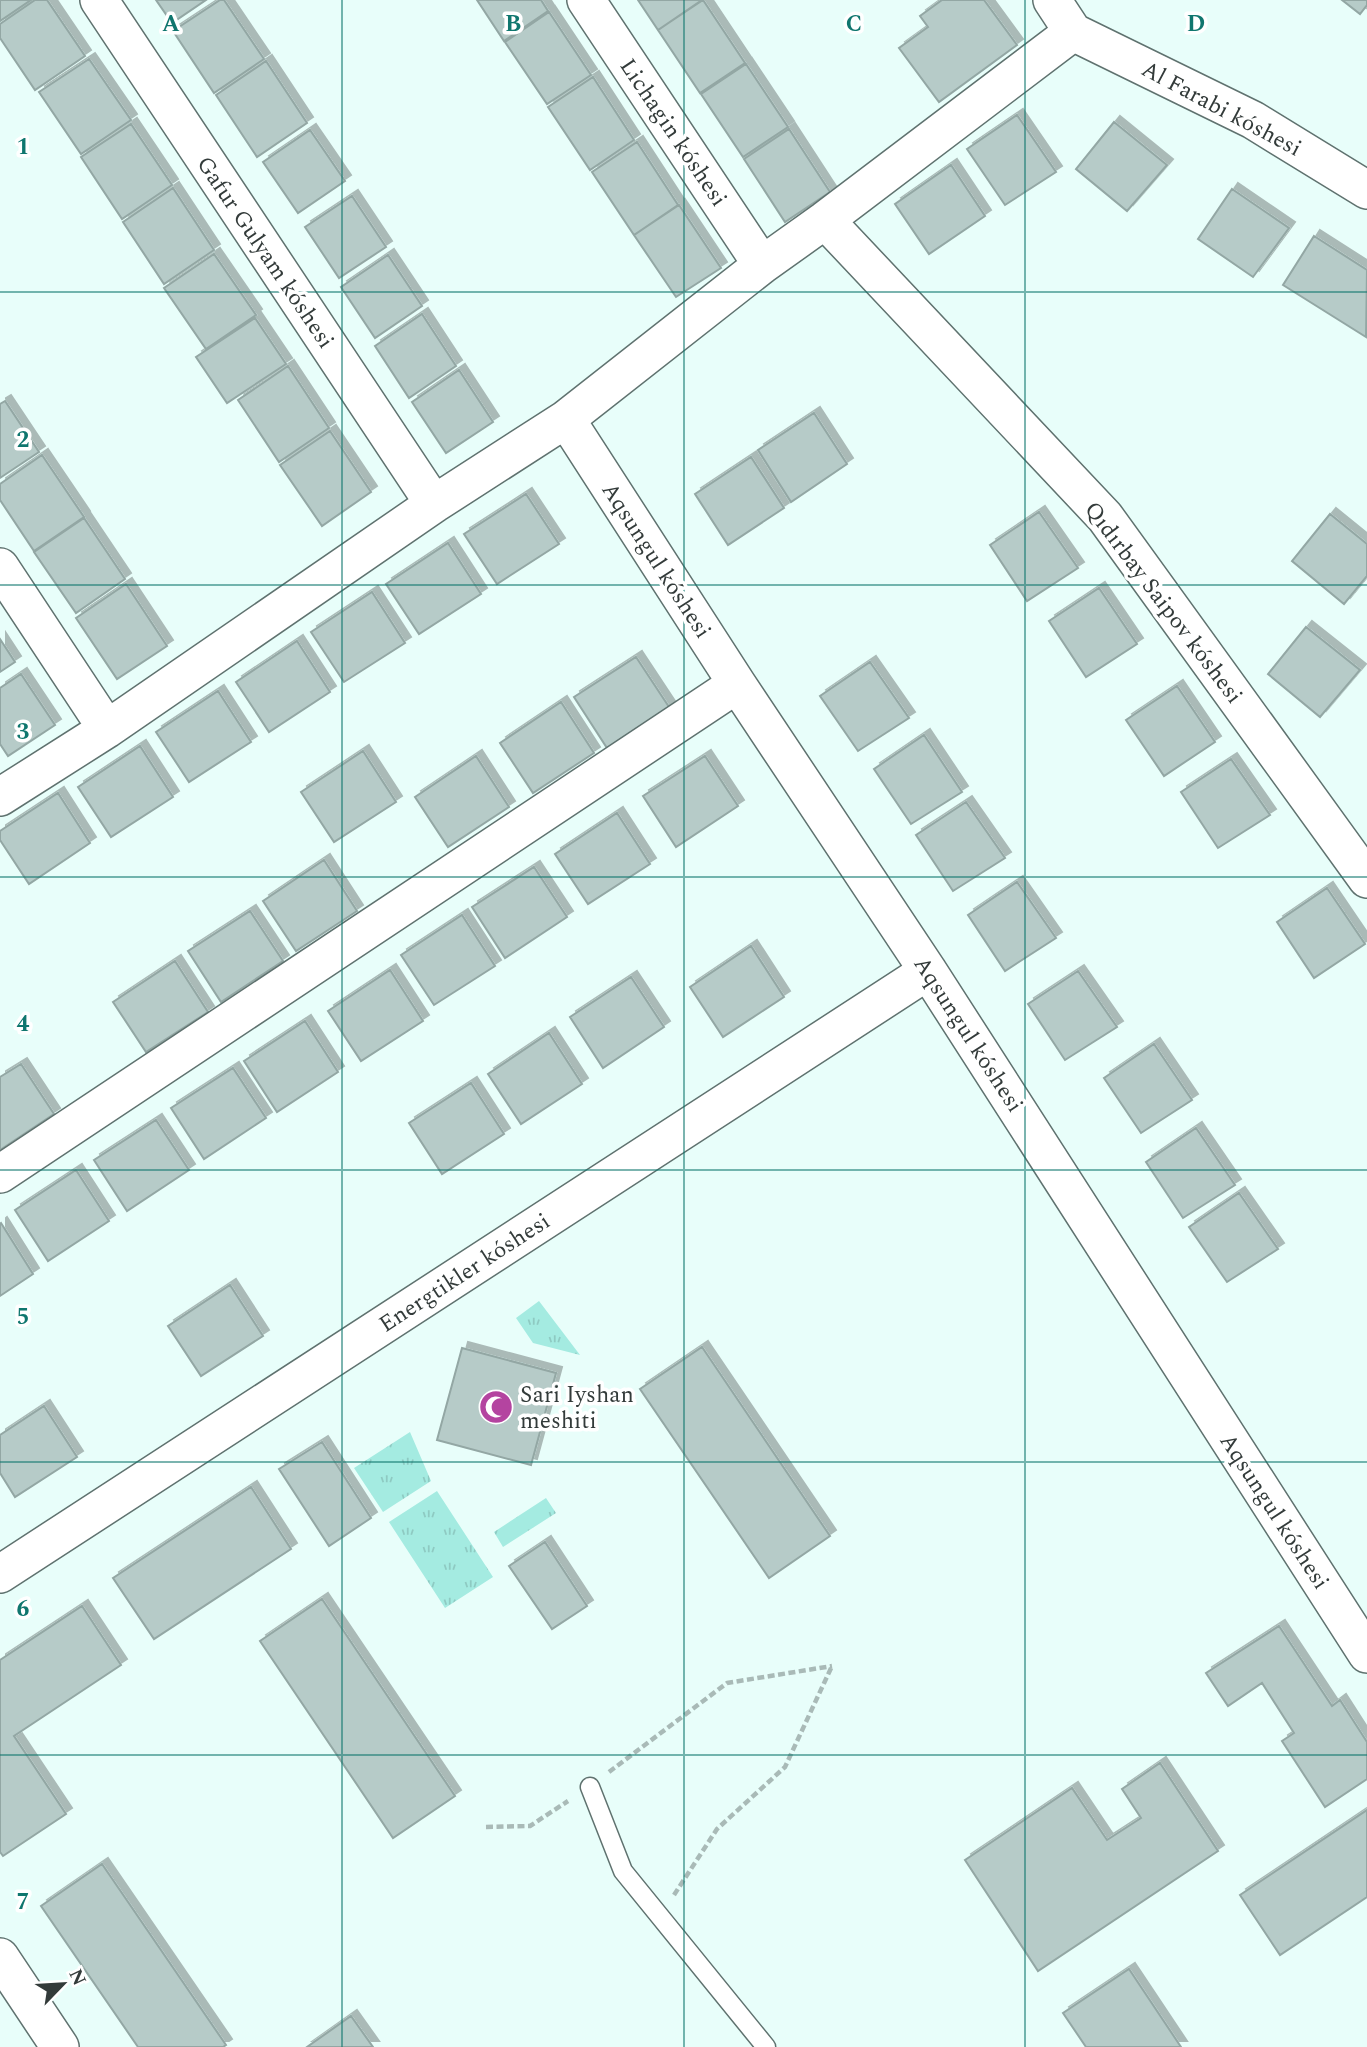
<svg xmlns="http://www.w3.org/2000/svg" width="1367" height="2047" font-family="Spectral,serif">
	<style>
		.grass { fill: url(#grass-tufts) }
		.building { fill: #b6cbc8; stroke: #93a7a4; stroke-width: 2; filter: url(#shadow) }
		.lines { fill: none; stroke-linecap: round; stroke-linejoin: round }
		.lane-casing { stroke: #5f726f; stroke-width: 21 }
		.street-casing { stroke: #5f726f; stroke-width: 40 }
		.path { stroke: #a9bab7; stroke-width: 4.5; stroke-dasharray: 7 3.5; stroke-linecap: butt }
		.lane { stroke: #fff; stroke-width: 18 }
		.street { stroke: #fff; stroke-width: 37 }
		.grid { fill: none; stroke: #0f766e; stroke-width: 2; stroke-opacity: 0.55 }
		.labels { text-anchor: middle; stroke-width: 7; stroke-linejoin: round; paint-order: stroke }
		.street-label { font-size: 23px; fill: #333b3a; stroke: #fff }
		.poi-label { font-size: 23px; fill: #333b3a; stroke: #fff; text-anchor: start }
		.grid-label { font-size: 23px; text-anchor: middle; font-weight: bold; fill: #0f766e; stroke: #fff; stroke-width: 7; stroke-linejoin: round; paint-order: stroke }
	</style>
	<defs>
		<pattern id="grass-tufts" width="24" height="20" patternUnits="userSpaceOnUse" patternTransform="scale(1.75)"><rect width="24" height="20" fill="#a4ebe1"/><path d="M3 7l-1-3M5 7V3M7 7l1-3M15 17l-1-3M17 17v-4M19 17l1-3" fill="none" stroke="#8ecac2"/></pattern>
		<filter id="shadow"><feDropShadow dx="6" dy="-6" stdDeviation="0" flood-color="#0004"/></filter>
	</defs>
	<rect width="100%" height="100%" fill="#e8fefa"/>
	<path class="grass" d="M539 1301 580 1355 533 1343 516 1318Z
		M410 1432 431 1481 383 1512 354 1468Z
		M437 1491 493 1577 445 1608 389 1522Z
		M546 1498 556 1513 503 1547 494 1532Z"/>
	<path class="building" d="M0 0H31L0 21Z
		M35 0H47L85 56 35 90 0 38V24Z
		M156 0H206L172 23Z
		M220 0H224L264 59 214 93 173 31Z
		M477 0H541L548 11 504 41Z
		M638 0H702L658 30Z
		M703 0 745 63 700 93 658 30Z
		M942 0H984L1017 45 939 102 899 48 928 27 920 16Z
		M1342 0H1367V5L1360 14Z
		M549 12 591 75 547 104 505 42Z
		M89 59 131 120 81 154 39 92Z
		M266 61 307 123 257 157 216 95Z
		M746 64 788 127 743 157 701 94Z
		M593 77 634 140 590 170 548 107Z
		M1017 115 1056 172 1005 205 967 149Z
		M1114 122 1167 165 1127 211 1076 169Z
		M131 124 172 185 122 219 81 157Z
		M789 129 830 192 785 222 744 159Z
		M310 130 345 181 298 213 263 162Z
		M637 142 678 205 634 235 592 172Z
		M951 165 985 216 929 254 895 204Z
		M173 188 214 250 164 284 123 222Z
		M1232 189 1289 228 1253 277 1198 239Z
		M352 196 386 247 339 278 305 227Z
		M679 205 721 268 676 297 634 235Z
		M1314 236 1367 270 1366 337 1283 285Z
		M214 254 256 315 206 349 164 288Z
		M388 255 422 306 375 338 341 287Z
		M422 314 456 366 409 398 375 346Z
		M255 318 286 364 227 403 196 357Z
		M288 366 329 428 279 462 238 400Z
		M459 370 493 422 446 453 412 402Z
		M5 401 39 452 0 478V404Z
		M814 413 847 464 791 502 758 450Z
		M330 431 371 492 322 526 280 465Z
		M42 455 84 517 34 551 0 500V484Z
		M751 457 784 508 728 545 695 494Z
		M526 494 559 544 497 584 464 534Z
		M1039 512 1078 568 1027 601 990 545Z
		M1330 514 1367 544V576L1344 604 1292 561Z
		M84 518 125 579 76 613 34 552Z
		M448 543 481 594 419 634 386 584Z
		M126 584 167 646 117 679 76 618Z
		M1099 588 1137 644 1086 677 1049 621Z
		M372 592 405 643 344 682 311 632Z
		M1306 627 1360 670 1320 717 1268 674Z
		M0 639 15 662 0 672Z
		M297 641 330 692 269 732 236 682Z
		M636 657 669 707 607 748 574 697Z
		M870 662 909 718 858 751 820 696Z
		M21 674 55 725 8 756 0 744V688Z
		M1177 686 1215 742 1164 776 1126 720Z
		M218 691 251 742 189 782 156 732Z
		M561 702 594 753 533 793 500 743Z
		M924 735 962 792 911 824 874 769Z
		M140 746 173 797 111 837 78 787Z
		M363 751 396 802 334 842 301 792Z
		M476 756 509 807 448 847 415 797Z
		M705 756 738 806 676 847 643 796Z
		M1231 759 1270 815 1218 848 1181 792Z
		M58 793 90 843 29 884 0 840V831Z
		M966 802 1005 858 953 891 916 835Z
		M617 813 650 864 588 904 555 854Z
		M324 860 357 911 296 951 263 901Z
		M534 867 567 917 505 958 472 907Z
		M1017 882 1056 938 1005 971 968 915Z
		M1327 888 1365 944 1314 978 1277 922Z
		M250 911 283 961 221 1002 188 951Z
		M462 915 495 966 434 1005 401 955Z
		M751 946 784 997 723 1037 690 987Z
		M175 961 208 1012 146 1052 113 1002Z
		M390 970 423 1021 361 1061 328 1011Z
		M1078 971 1117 1027 1065 1060 1028 1004Z
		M631 977 664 1027 603 1068 570 1017Z
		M305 1021 338 1072 277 1112 244 1061Z
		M549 1033 582 1084 521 1124 488 1074Z
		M1154 1044 1192 1100 1141 1133 1104 1078Z
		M21 1064 54 1114 0 1150V1077Z
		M233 1068 266 1118 204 1159 171 1108Z
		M471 1083 504 1134 442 1174 409 1123Z
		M156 1120 189 1170 127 1211 94 1160Z
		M1196 1128 1235 1185 1183 1218 1146 1162Z
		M76 1170 109 1221 48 1261 15 1210Z
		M1239 1193 1278 1249 1227 1282 1189 1227Z
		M1 1223 33 1274 0 1296V1224Z
		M230 1285 263 1336 201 1376 168 1326Z
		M702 1347 830 1536 769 1578 640 1389Z
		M462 1348 556 1373 531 1465 437 1440Z
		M44 1406 77 1457 15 1497 0 1473V1435Z
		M322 1442 371 1518 329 1546 279 1469Z
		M251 1487 291 1549 154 1639 113 1578Z
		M545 1542 587 1606 552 1629 509 1566Z
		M322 1599 455 1796 393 1838 260 1641Z
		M82 1606 121 1665 14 1736 66 1814 3 1856 0 1852V1660Z
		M1279 1626 1332 1706 1340 1700 1367 1742V1779L1325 1807 1282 1741 1294 1733 1262 1683 1228 1706 1206 1673Z
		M1160 1763 1218 1851 1038 1971 965 1860 1072 1788 1107 1840 1141 1818 1122 1789Z
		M1367 1810V1897L1280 1955 1240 1895Z
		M102 1864 226 2045 223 2047H138L41 1906Z
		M1129 1969 1181 2047H1086L1063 2013Z
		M351 2016 373 2047H307Z"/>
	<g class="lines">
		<g class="lane-casing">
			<path id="lane" d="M590 1787 623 1871 766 2047"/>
		</g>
		<g class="street-casing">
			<path id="street" d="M99 0 434 504
				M586 0 762 265
				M1052 0 1073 32 1253 120 1367 190
				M825 220 1105 517 1367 879
				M566 419 737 684 928 971 1367 1654
				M0 567 107 729
				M0 797 107 729 434 504 566 419 762 265 825 220 1073 32
				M0 1174 737 684
				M0 1574 928 971
				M0 1957 60 2047"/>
		</g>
		<path class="path" d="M609 1772 727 1683 832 1666
			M486 1827 530 1826 568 1801
			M674 1895 717 1829 785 1767 832 1666"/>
		<use href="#lane" class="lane"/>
		<use href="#street" class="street"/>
	</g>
	<path class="grid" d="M342 0V2047M684 0V2047M1025 0V2047M0 292H1367M0 585H1367M0 877H1367M0 1170H1367M0 1462H1367M0 1755H1367"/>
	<defs>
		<g id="mosque-disc" transform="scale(1.75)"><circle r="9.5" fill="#b444a0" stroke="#fff"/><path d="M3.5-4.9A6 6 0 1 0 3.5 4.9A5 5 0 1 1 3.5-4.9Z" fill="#fff"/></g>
	</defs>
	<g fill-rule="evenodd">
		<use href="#mosque-disc" x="496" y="1407"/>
	</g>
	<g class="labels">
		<g class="street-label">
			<text transform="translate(1222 108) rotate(28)" y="8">Al Farabi kóshesi</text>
			<text transform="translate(674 132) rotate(56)" y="8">Lichagin kóshesi</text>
			<text transform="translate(266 252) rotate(56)" y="8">Gafur Gulyam kóshesi</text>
			<text transform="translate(657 560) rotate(57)" y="8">Aqsungul kóshesi</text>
			<text transform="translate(1164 602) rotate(53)" y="8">Qıdırbay Saipov kóshesi</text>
			<text transform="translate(969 1034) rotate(57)" y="8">Aqsungul kóshesi</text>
			<text transform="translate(464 1272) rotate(-33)" y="8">Energtikler kóshesi</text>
			<text transform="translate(1275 1511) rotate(57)" y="8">Aqsungul kóshesi</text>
		</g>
		<g class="poi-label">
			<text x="520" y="1402">Sari Iyshan<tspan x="520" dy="26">meshiti</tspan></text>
		</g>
	</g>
	<g class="grid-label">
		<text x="171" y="31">A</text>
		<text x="513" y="31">B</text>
		<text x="854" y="31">C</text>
		<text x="1196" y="31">D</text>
		<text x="23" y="154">1</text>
		<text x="23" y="447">2</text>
		<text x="23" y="739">3</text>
		<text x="23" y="1031">4</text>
		<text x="23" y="1324">5</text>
		<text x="23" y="1616">6</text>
		<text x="23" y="1909">7</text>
	</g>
	<g transform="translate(63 1984) rotate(65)" stroke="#ffffff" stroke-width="5" paint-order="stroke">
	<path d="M0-5L12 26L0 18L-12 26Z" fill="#333b3a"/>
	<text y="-10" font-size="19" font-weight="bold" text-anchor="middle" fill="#333b3a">N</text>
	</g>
</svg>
